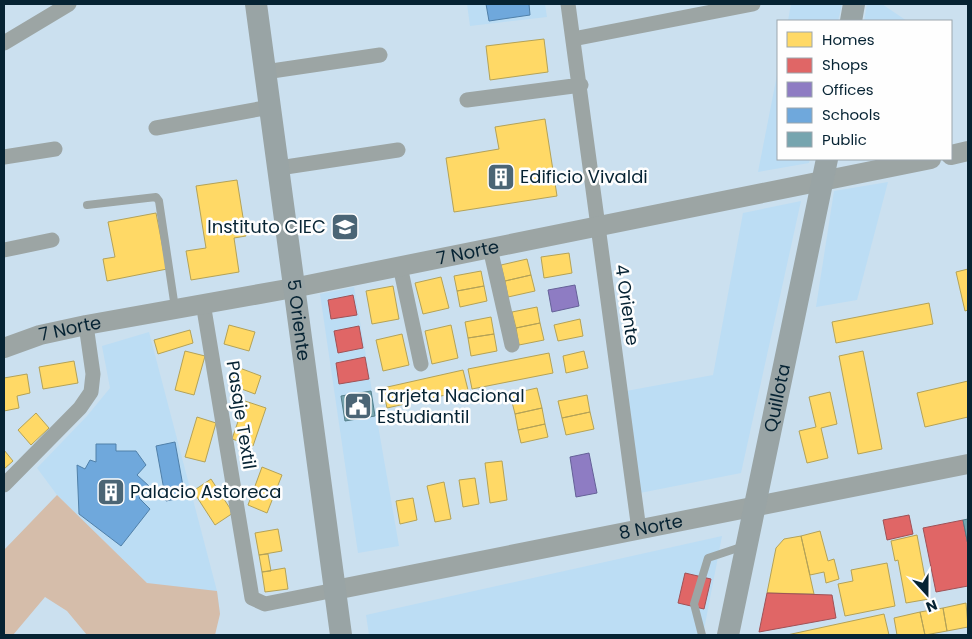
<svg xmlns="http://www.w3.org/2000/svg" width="972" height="639" font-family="Poppins,sans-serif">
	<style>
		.built { fill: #bcddf4 }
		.forest { fill: #d5bdaa }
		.homes { fill: #ffd966; stroke: #b4a257 }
		.shops { fill: #e06666; stroke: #9f5257 }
		.offices { fill: #8e7cc3; stroke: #656198 }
		.schools { fill: #6fa8dc; stroke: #5080a9 }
		.public { fill: #76a5af; stroke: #547e8a }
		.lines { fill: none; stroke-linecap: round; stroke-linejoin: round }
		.service { stroke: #9ca5a4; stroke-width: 8 }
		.minor { stroke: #9ca5a4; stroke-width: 15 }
		.tertiary { stroke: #9ca5a4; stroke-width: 20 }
		.secondary { stroke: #99a4a5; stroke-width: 22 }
		.labels { text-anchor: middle; stroke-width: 5; stroke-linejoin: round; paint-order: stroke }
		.poi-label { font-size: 18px; fill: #062333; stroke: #fefefe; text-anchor: start }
		.street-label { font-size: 18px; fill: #062333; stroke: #fefefe }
	</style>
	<rect width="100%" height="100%" fill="#cbe0ef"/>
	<path class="built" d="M467 4H545L547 17 470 26Z
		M791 4H842L838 21H788Z
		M867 4H882L907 21H864Z
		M778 70V159H810L809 163 758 172Z
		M888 182 857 300 816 307 834 191Z
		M801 201 741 473 640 493 626 391 713 375 743 213Z
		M354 287 399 546 358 553 320 294Z
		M149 332 217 591 220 614 197 618 147 583 57 495 37 468 87 416 110 388 102 346Z
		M722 536 703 635H369L366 615Z"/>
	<path class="forest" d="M57 495 147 583 217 591 220 614 215 635H87L67 611 45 597 13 635H4V550Z"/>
	<path class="homes" d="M544 39 548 72 490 80 486 46Z
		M545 119 557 196 454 212 446 158 499 149 495 127Z
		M237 180 246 236 234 238 239 272 191 280 186 251 206 248 196 186Z
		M156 213 167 269 107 281 103 259 115 257 108 222Z
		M569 253 572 273 544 278 541 257Z
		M527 259 531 275 505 281 501 265Z
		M968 269V310L965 311 956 272Z
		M481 271 484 286 457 291 454 276Z
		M531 275 535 291 508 297 505 281Z
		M441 277 449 308 423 314 415 283Z
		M393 286 399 319 372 324 366 291Z
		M484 286 487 301 460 307 457 291Z
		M929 303 933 324 836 343 832 322Z
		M537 307 540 323 516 328 512 312Z
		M491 317 494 334 468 338 465 322Z
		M580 319 583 336 558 341 554 325Z
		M540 323 544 340 519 345 516 328Z
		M229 325 255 332 249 351 224 344Z
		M451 325 458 358 432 364 425 331Z
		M190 330 193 343 158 354 154 340Z
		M402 334 409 365 383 371 376 340Z
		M494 334 497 351 471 356 468 338Z
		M185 351 205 356 194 395 175 390Z
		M584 351 588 368 566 373 563 356Z
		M863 351 882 449 858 454 839 356Z
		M549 353 553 373 472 389 468 369Z
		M74 361 78 383 43 389 39 367Z
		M237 367 261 376 255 394 231 385Z
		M463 370 468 390 387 408 383 388Z
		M27 374 30 393 17 396 19 408 4 411V378Z
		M968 381V417L925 427 917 393Z
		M537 388 542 408 515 414 510 394Z
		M830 392 837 424 821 428 828 458 807 463 799 431 816 427 809 397Z
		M587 395 590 412 562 418 558 401Z
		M245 401 266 408 253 446 232 439Z
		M542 408 545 424 518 430 515 414Z
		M590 412 594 429 566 435 562 418Z
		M36 413 49 428 31 445 18 430Z
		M197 417 216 423 205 462 185 457Z
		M545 424 548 437 521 443 518 430Z
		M4 450 13 461 4 469Z
		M502 461 507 500 490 503 485 463Z
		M262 467 282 475 267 513 248 505Z
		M475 478 479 504 463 507 459 480Z
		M211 479 233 513 215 525 193 491Z
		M444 482 451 519 435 522 427 486Z
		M413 498 417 520 400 524 396 501Z
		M278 529 282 551 259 555 255 533Z
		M820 531 828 561 834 559 839 579 826 583 824 572 810 575 801 536Z
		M917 535 929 599 906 603 898 560 895 561 891 541Z
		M801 536 814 594 767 593 776 548 784 539Z
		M268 554 271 571 262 572 259 555Z
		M887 563 895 606 845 616 838 584 853 581 851 570Z
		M285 568 288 589 265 592 262 572Z
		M966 603 968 627 947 631 943 608Z
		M943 608 947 631 925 635 920 612Z
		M920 612 925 635H897L894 618Z
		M884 614 889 635H787Z"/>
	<path class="shops" d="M353 295 357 315 331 319 328 300Z
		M359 326 363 348 338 353 334 331Z
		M365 357 369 379 339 384 336 363Z
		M909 515 913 534 887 540 883 520Z
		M963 520 968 545V586L936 592 923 528Z
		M685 573 711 579 704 609 678 603Z
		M767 593 832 595 836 618 759 632Z"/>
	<path class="offices" d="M575 285 579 306 552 312 548 290Z
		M589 453 597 493 576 497 570 457Z"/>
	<path class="schools" d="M486 4H529L530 15 489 21Z
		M175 442 185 497 166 501 156 446Z
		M96 444H116V451H136L146 465 137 475 149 486 139 498 150 509 121 546 79 514 77 465 85 469 90 460 96 462Z"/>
	<path class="public" d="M371 391 375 416 345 421 341 396Z
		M968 519V545L963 520Z"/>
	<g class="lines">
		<path class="service" d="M87 205 156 197 159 201 175 308
			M702 635 694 604 708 558 744 546"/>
		<path class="minor" d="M568 4 639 530
			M573 39 753 4
			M4 43 69 4
			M265 72 380 55
			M467 100 581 85
			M156 128 270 107
			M4 157 55 149
			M279 168 398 150
			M490 248 512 345
			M4 250 52 240
			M400 266 421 364
			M203 303 252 598 265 604 335 590
			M4 485 80 408 91 392 93 374 86 325"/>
		<g class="tertiary">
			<path d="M951 155 968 151"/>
			<path id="s1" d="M4 348 40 335 86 325 293 288 931 159"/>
			<path id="s2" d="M335 590 968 464"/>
		</g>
		<g class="secondary">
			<path id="s3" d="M256 4 341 635"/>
			<path d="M851 21 854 4"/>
			<path id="s4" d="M728 635 827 159"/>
		</g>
	</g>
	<defs>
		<g id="building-square" transform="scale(1.4375)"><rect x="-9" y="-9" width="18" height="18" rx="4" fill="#4b6575" stroke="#fefefe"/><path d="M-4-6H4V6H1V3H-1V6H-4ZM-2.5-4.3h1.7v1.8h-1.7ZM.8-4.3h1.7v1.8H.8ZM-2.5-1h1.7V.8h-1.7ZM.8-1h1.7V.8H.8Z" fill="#fff"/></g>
		<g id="school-square" transform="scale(1.4375)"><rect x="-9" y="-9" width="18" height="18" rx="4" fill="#4b6575" stroke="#fefefe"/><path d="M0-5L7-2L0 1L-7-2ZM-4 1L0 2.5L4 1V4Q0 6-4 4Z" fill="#fff"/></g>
		<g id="civic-square" transform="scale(1.4375)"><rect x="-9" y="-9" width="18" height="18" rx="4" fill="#4b6575" stroke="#fefefe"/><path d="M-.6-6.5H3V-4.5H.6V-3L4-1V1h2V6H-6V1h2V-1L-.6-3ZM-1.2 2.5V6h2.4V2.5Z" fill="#fff"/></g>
	</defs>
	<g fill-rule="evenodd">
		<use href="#building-square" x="501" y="177"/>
		<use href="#school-square" x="345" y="227"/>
		<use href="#civic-square" x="358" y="406"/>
		<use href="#building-square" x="111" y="492"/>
	</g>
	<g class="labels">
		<g class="poi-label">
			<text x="520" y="183">Edificio Vivaldi</text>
			<text x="326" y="233" text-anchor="end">Instituto CIEC</text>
			<text x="377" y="402">Tarjeta Nacional<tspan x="377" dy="21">Estudiantil</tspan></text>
			<text x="130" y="498">Palacio Astoreca</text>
		</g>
		<g class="street-label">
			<text dy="6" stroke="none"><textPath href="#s1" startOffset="474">7 Norte</textPath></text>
			<text transform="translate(627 305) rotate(82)" y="6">4 Oriente</text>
			<text dy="6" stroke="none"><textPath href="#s3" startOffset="319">5 Oriente</textPath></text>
			<text dy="6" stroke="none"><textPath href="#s1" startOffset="69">7 Norte</textPath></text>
			<text dy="6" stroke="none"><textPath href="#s4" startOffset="242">Quillota</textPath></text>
			<text transform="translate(241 415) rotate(81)" y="6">Pasaje Textil</text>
			<text dy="6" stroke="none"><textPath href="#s2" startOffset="322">8 Norte</textPath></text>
		</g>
	</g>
	<rect width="972" height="639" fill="none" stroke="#062333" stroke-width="10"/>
	<rect x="777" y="20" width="175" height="140" fill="#fefefe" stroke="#9ba6ad"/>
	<rect x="787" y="32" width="25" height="15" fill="#ffd966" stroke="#9ba6ad"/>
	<text x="822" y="45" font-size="15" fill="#062333">Homes</text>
	<rect x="787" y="58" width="25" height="15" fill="#e06666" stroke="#9ba6ad"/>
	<text x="822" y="70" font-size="15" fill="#062333">Shops</text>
	<rect x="787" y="82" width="25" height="15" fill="#8e7cc3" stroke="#9ba6ad"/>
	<text x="822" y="95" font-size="15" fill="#062333">Offices</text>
	<rect x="787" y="108" width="25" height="15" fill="#6fa8dc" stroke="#9ba6ad"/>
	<text x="822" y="120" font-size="15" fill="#062333">Schools</text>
	<rect x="787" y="132" width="25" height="15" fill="#76a5af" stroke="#9ba6ad"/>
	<text x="822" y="145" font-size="15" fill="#062333">Public</text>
	<g transform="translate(927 594) rotate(159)" stroke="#fefefe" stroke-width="4" paint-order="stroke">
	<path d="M0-4L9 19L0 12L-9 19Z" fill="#062333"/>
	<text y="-8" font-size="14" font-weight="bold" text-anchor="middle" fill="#062333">N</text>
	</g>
</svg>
